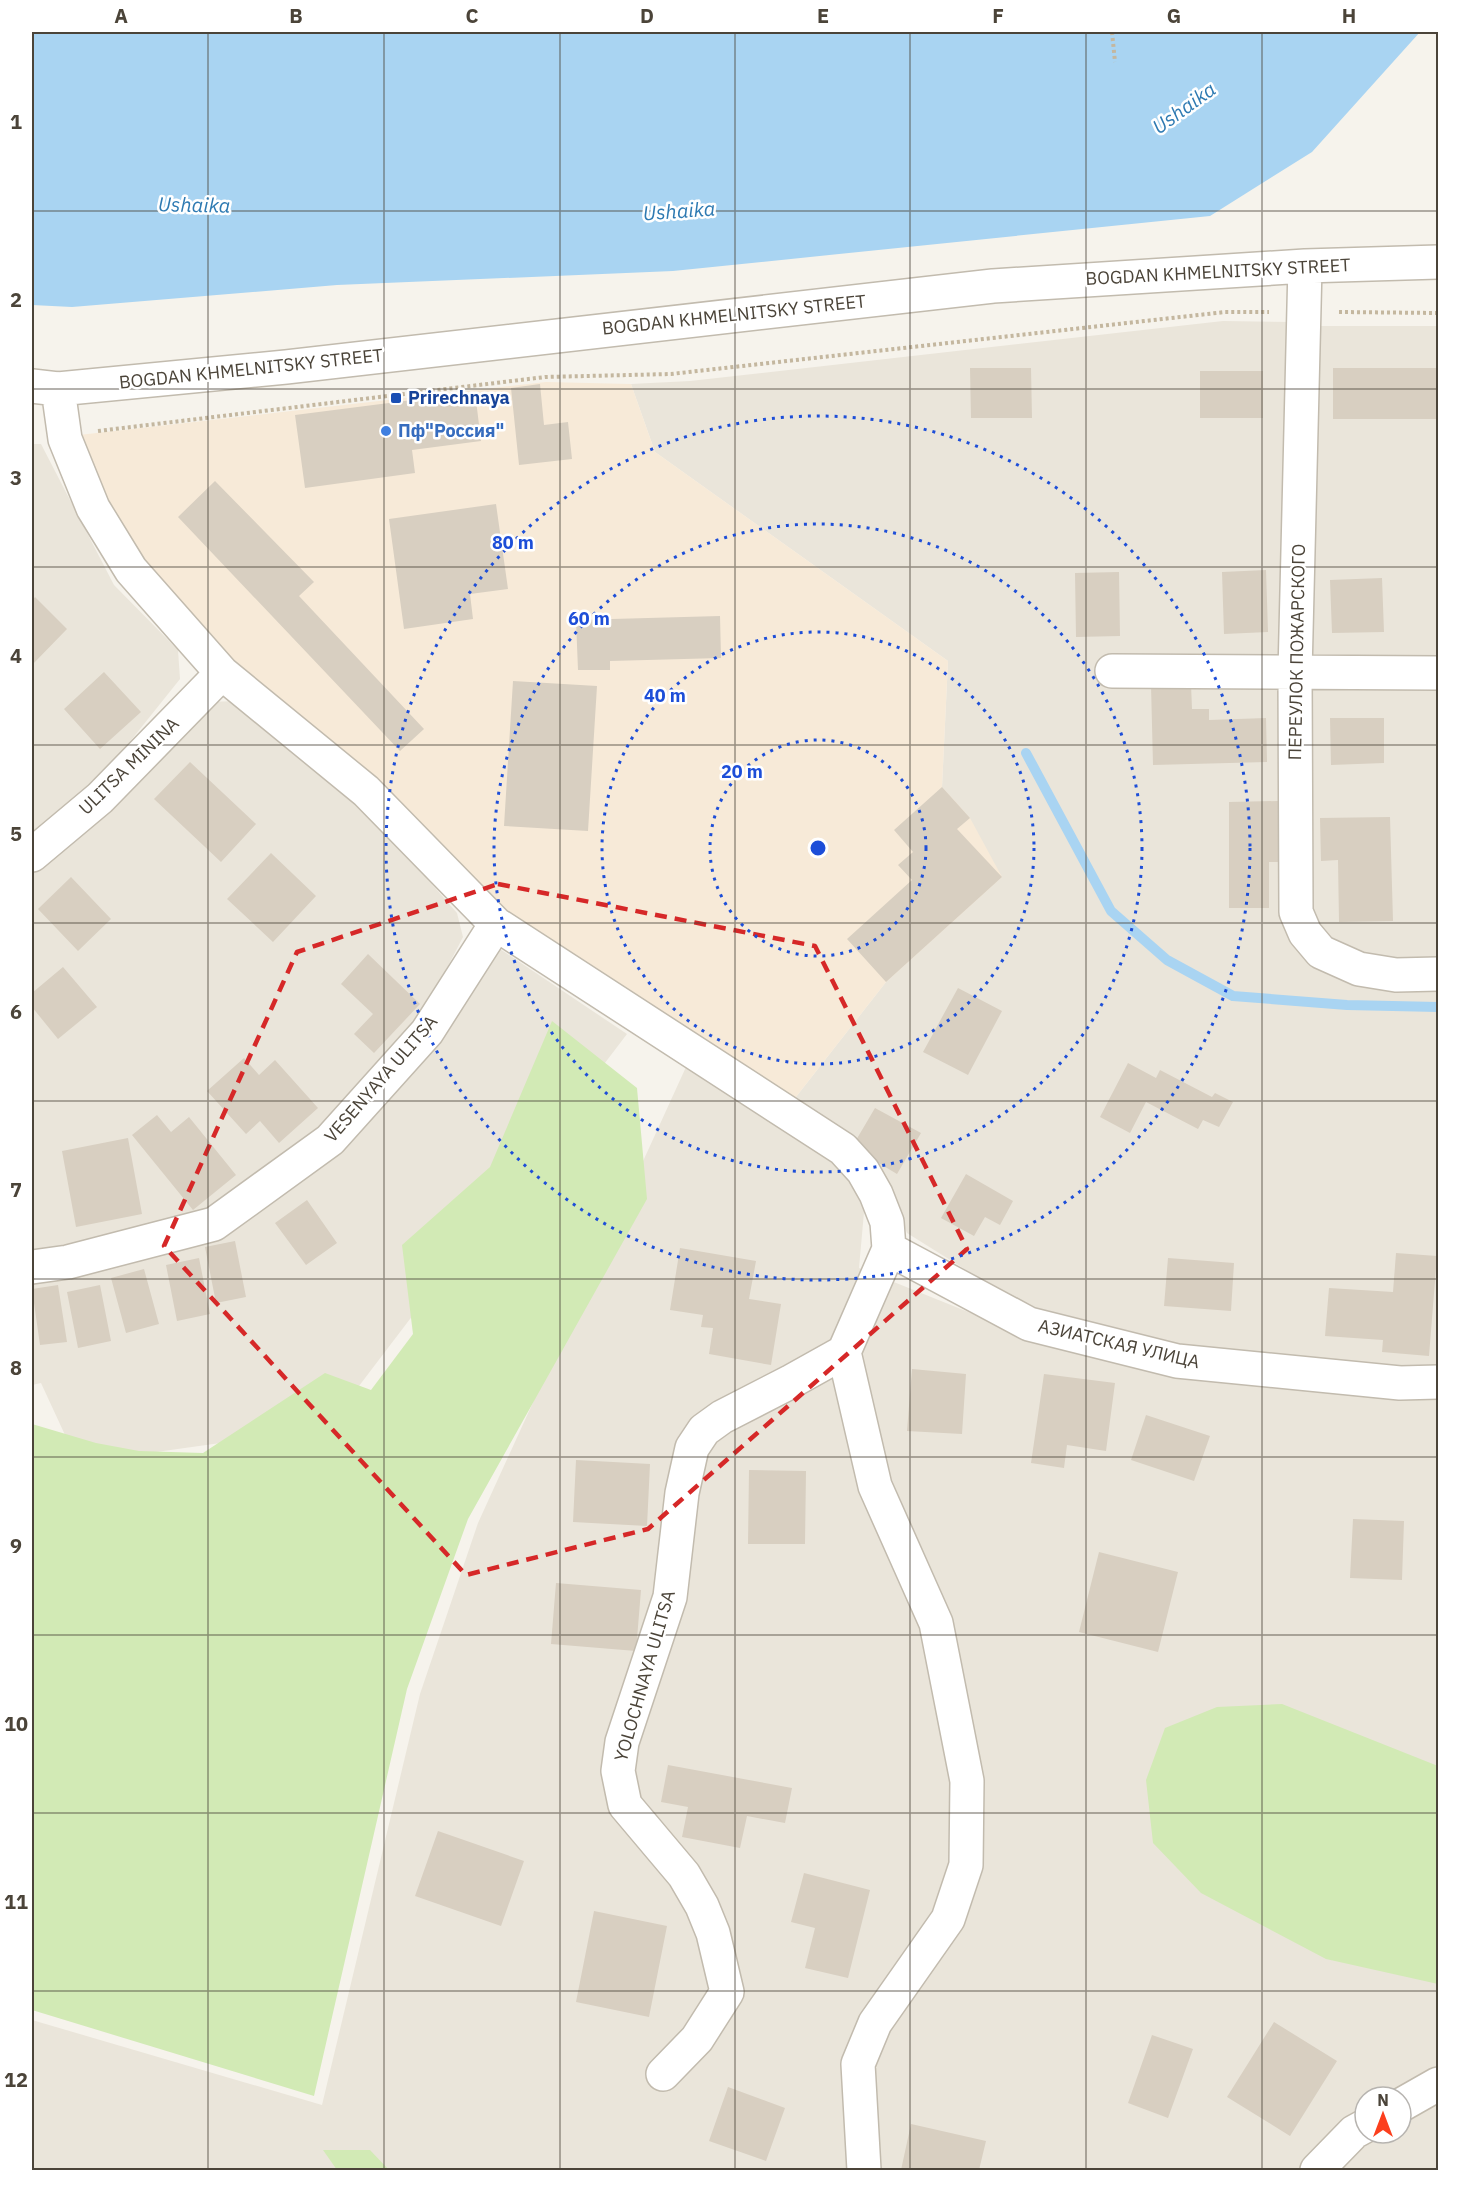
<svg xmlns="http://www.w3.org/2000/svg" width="1470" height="2202" font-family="'IBM Plex Sans',sans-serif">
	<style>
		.residential { fill: #eae5da; fill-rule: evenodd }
		.commercial { fill: #f7ead8 }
		.green { fill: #d2eab5 }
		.water { fill: #a9d4f2 }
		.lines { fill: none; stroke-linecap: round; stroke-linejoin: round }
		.stream { stroke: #a9d4f2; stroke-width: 10 }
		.building { fill: #d8cfc1 }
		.minor-casing { stroke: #c2bbae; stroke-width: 36 }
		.path { stroke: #c4b79f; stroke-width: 4; stroke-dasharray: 3 3; stroke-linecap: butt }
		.minor { stroke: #fff; stroke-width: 33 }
		.marked { fill: none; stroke: #d62828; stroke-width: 4.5; stroke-dasharray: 12 8; stroke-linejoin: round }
		.grid { fill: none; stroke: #4b4439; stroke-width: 1.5; stroke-opacity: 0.55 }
		.ring { fill: none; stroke: #1d4ed8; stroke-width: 3; stroke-dasharray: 3 6 }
		.transit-dot { fill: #1a4fb4; stroke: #fff; stroke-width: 2 }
		.shop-dot { fill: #3f7fe0; stroke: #fff; stroke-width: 2 }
		.labels { text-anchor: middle; stroke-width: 5; stroke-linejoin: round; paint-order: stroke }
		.street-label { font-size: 18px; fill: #4b4439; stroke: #fff }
		.transit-label { font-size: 18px; font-weight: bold; fill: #164399; stroke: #fff; text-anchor: start }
		.shop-label { font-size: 18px; font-weight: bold; fill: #366cbe; stroke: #fff; text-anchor: start }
		.water-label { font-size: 20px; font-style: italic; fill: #2e7ab2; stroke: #fff }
		.centre { fill: #1d4ed8; stroke: #fff; stroke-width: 3 }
		.ring-label { font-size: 18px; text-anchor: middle; font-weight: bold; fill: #1d4ed8; stroke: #fff; stroke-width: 5; stroke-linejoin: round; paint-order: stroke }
		.neatline { fill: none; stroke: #4b4439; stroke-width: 2 }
		.grid-label { font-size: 20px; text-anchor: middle; font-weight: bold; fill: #4b4439 }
	</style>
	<rect width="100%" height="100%" fill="#f6f3ec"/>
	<path class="residential" d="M1223 321 1293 322 1285 685 1315 958 1438 983V1369L1402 1370 1181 1348 1035 1313 907 1233 888 1186 792 1102 886 982 942 787 948 661 655 452 631 384 690 381Z
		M1316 326H1438V664H1307Z
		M32 444H41L114 585 178 650 180 679 92 789 32 838Z
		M1306 683 1438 684V965L1397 966 1327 945 1304 908Z
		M238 701 356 797 457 913 463 937 418 1024 322 1129 209 1212 32 1254V873L108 809 208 702Z
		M494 945 627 1034 327 1428 78 1463 41 1383 32 1385V1280L220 1238Z
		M686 1067 834 1160 865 1201 859 1268 1023 1334 1438 1395V2170H32V2020L322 2105 420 1694 478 1523ZM1365 2097H1401V2133H1365Z"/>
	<path class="commercial" d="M546 382 631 384 655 452 948 661 942 787 970 818 1002 877 886 982 792 1102 496 914 235 664 131 561 70 436Z"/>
	<path class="green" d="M552 1021 637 1088 647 1199 468 1519 407 1689 314 2096 32 2010V1424L96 1443 139 1451 203 1453 325 1373 371 1390 413 1334 402 1245 490 1167Z
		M1282 1704 1438 1766V1984L1326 1959 1201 1893 1153 1843 1146 1780 1165 1728 1217 1707Z
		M323 2150H370L389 2170H337Z"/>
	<path class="water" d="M32 32H1420L1312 152 1210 216 673 271 337 285 72 307 32 305Z"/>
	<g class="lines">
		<path class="stream" d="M1026 753 1111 911 1167 960 1233 996 1347 1005 1438 1007"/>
	</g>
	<path class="building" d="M970 368H1031L1032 418H971Z
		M1333 368H1438V419H1333Z
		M1200 371H1263V418H1200Z
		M540 384 544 425 568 422 572 459 519 465 511 388Z
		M475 392 481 441 412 450 415 473 305 488 295 415Z
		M215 481 314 582 299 596 424 729 400 751 178 517Z
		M496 504 508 589 470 594 473 619 404 629 389 519Z
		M1266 570 1268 632 1224 634 1222 572Z
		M1119 572 1120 636 1076 637 1075 573Z
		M1382 578 1384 632 1332 633 1330 580Z
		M35 597 67 629 32 665V601Z
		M720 616 721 658 610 661V670H578L576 620Z
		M104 672 141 712 100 749 64 709Z
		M513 681 597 686 588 831 504 826Z
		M1191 684 1192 709H1209V720L1266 718 1267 762 1153 765 1151 685Z
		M1330 718H1384V763L1331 765Z
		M190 762 256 824 221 862 154 799Z
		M942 787 970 818 957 829 1002 877 886 982 847 939 912 880 898 865 913 852 894 830Z
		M1278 801 1279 862H1269V908H1229V802Z
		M1390 817 1393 921 1339 922 1338 860 1321 861 1320 818Z
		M271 853 316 896 273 942 227 899Z
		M71 877 111 919 78 951 38 909Z
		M368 954 420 1004 374 1053 354 1034 373 1014 341 984Z
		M63 967 97 1007 58 1039 32 1007V993Z
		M958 988 1002 1011 968 1075 923 1052Z
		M244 1058 259 1075 275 1060 318 1108 279 1143 260 1121 246 1134 207 1091Z
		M1128 1063 1156 1078 1160 1070 1212 1097 1215 1093 1233 1102 1219 1127 1203 1120 1198 1129 1146 1102 1130 1133 1100 1117Z
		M875 1108 921 1133 897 1174 852 1147Z
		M157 1115 171 1132 189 1117 236 1175 193 1210 132 1135Z
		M128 1138 142 1214 76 1227 62 1151Z
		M966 1174 1013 1201 1000 1225 985 1217 974 1236 941 1218Z
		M307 1200 337 1243 306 1265 275 1223Z
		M235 1241 246 1297 216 1303 205 1247Z
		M680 1248 756 1261 749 1299 781 1304 771 1365 709 1354 713 1328 701 1327 703 1315 670 1310Z
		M1396 1253 1437 1256 1429 1356 1382 1352 1383 1340 1325 1336 1329 1288 1393 1292Z
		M199 1258 210 1314 177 1321 166 1265Z
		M1168 1258 1234 1263 1231 1311 1164 1306Z
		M144 1269 159 1324 126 1333 111 1278Z
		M58 1285 67 1342 40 1345 32 1289Z
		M100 1285 111 1341 78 1348 67 1292Z
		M912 1369 966 1374 962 1434 907 1431Z
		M1044 1374 1115 1383 1106 1451 1067 1445 1064 1468 1031 1463Z
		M1146 1415 1210 1436 1194 1481 1131 1460Z
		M576 1460 650 1464 647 1526 573 1522Z
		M749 1470 806 1471 805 1544H748Z
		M1353 1519 1404 1521 1402 1580 1350 1578Z
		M1099 1552 1178 1572 1158 1652 1079 1632Z
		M556 1583 641 1590 636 1651 551 1644Z
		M668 1765 792 1788 785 1823 747 1816 740 1848 682 1837 688 1807 661 1802Z
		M438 1831 524 1861 501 1926 415 1896Z
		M804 1873 870 1890 848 1978 805 1968 815 1928 791 1922Z
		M594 1911 667 1926 649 2017 576 2002Z
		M1274 2022 1337 2061 1290 2136 1227 2097Z
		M1152 2035 1193 2049 1168 2118 1128 2103Z
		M728 2087 785 2108 766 2161 709 2141Z
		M911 2124 986 2141 979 2170H901Z"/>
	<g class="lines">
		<g class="minor-casing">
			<path id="minor" d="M1305 266 1295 673 1296 912 1305 933 1321 952 1359 969 1396 975 1438 974
				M32 386 58 389 286 367 993 286 1305 266 1438 262
				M58 389 65 439 93 508 131 570 222 673 366 791 496 924 843 1149 863 1171 876 1194 887 1222 889 1249 844 1352 792 1381 722 1417 704 1430 692 1448 682 1493 670 1597 622 1742 618 1771 625 1805 684 1875 702 1906 713 1933 727 1992 697 2039 663 2074
				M1112 671 1438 673
				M32 855 100 798 222 673
				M889 1249 1029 1324 1177 1361 1400 1383 1438 1382
				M32 1267 68 1262 214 1224 330 1140 427 1032 496 924
				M844 1352 875 1486 936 1623 967 1781 966 1865 948 1919 875 2023 858 2064 864 2170
				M1401 2105 1438 2084
				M1317 2170 1354 2132 1365 2126"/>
		</g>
		<path class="path" d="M1112 32 1115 62
			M1339 312 1438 313
			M98 431 545 377 671 374 1225 312H1269"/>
		<use href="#minor" class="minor"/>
	</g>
	<path class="marked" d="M498 884 815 946 967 1249 648 1529 466 1575 164 1246 297 952Z"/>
	<path class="grid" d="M208 32V2170M384 32V2170M560 32V2170M735 32V2170M910 32V2170M1086 32V2170M1262 32V2170M32 211H1438M32 389H1438M32 567H1438M32 745H1438M32 923H1438M32 1101H1438M32 1279H1438M32 1457H1438M32 1635H1438M32 1813H1438M32 1991H1438"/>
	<g class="ring">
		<circle cx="818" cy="848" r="108"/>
		<circle cx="818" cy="848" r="216"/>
		<circle cx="818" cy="848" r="324"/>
		<circle cx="818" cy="848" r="432"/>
	</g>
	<rect class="transit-dot" x="390" y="392" width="12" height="12" rx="3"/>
	<circle class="shop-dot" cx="386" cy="431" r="6"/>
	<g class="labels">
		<g class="street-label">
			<text transform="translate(1218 272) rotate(-3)" y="6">BOGDAN KHMELNITSKY STREET</text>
			<text transform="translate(734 315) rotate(-6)" y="6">BOGDAN KHMELNITSKY STREET</text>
			<text transform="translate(251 369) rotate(-6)" y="6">BOGDAN KHMELNITSKY STREET</text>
			<text transform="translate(1297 652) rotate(-89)" y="6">ПЕРЕУЛОК ПОЖАРСКОГО</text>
			<text transform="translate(129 766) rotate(-44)" y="6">ULITSA MININA</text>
			<text transform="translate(381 1079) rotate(-49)" y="6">VESENYAYA ULITSA</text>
			<text transform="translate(1119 1344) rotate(13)" y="6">АЗИАТСКАЯ УЛИЦА</text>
			<text transform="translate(645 1676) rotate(-74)" y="6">YOLOCHNAYA ULITSA</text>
		</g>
		<g class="transit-label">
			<text x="408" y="404">Prirechnaya</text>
		</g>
		<g class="shop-label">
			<text x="398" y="437">Пф"Россия"</text>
		</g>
		<g class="water-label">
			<text transform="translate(1184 108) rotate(-36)" y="7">Ushaika</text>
			<text transform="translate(194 205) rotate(1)" y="7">Ushaika</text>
			<text transform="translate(679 211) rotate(-4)" y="7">Ushaika</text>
		</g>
	</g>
	<circle cx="818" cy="848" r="9" class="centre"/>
	<g class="ring-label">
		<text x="513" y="549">80 m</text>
		<text x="589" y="625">60 m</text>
		<text x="665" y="702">40 m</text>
		<text x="742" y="778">20 m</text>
	</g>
	<rect width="1470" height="2202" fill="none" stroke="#ffffff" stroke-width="66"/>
	<g transform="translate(1383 2115)"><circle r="28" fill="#ffffff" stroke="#b7b4b0" stroke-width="1.5"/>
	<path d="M0-4.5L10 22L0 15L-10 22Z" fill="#fc3f1d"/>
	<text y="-9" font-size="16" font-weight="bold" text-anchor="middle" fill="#4b4439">N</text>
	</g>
	<rect x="33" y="33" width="1404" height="2136" class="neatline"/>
	<g class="grid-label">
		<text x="121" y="23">A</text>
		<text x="296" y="23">B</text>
		<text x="472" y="23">C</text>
		<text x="647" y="23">D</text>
		<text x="823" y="23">E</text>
		<text x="998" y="23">F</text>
		<text x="1174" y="23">G</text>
		<text x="1349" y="23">H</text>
		<text x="16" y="129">1</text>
		<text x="16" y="307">2</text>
		<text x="16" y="485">3</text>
		<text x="16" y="663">4</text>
		<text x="16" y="841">5</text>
		<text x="16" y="1019">6</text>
		<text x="16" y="1197">7</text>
		<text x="16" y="1375">8</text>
		<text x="16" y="1553">9</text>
		<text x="16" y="1731">10</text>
		<text x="16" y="1909">11</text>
		<text x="16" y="2087">12</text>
	</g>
</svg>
